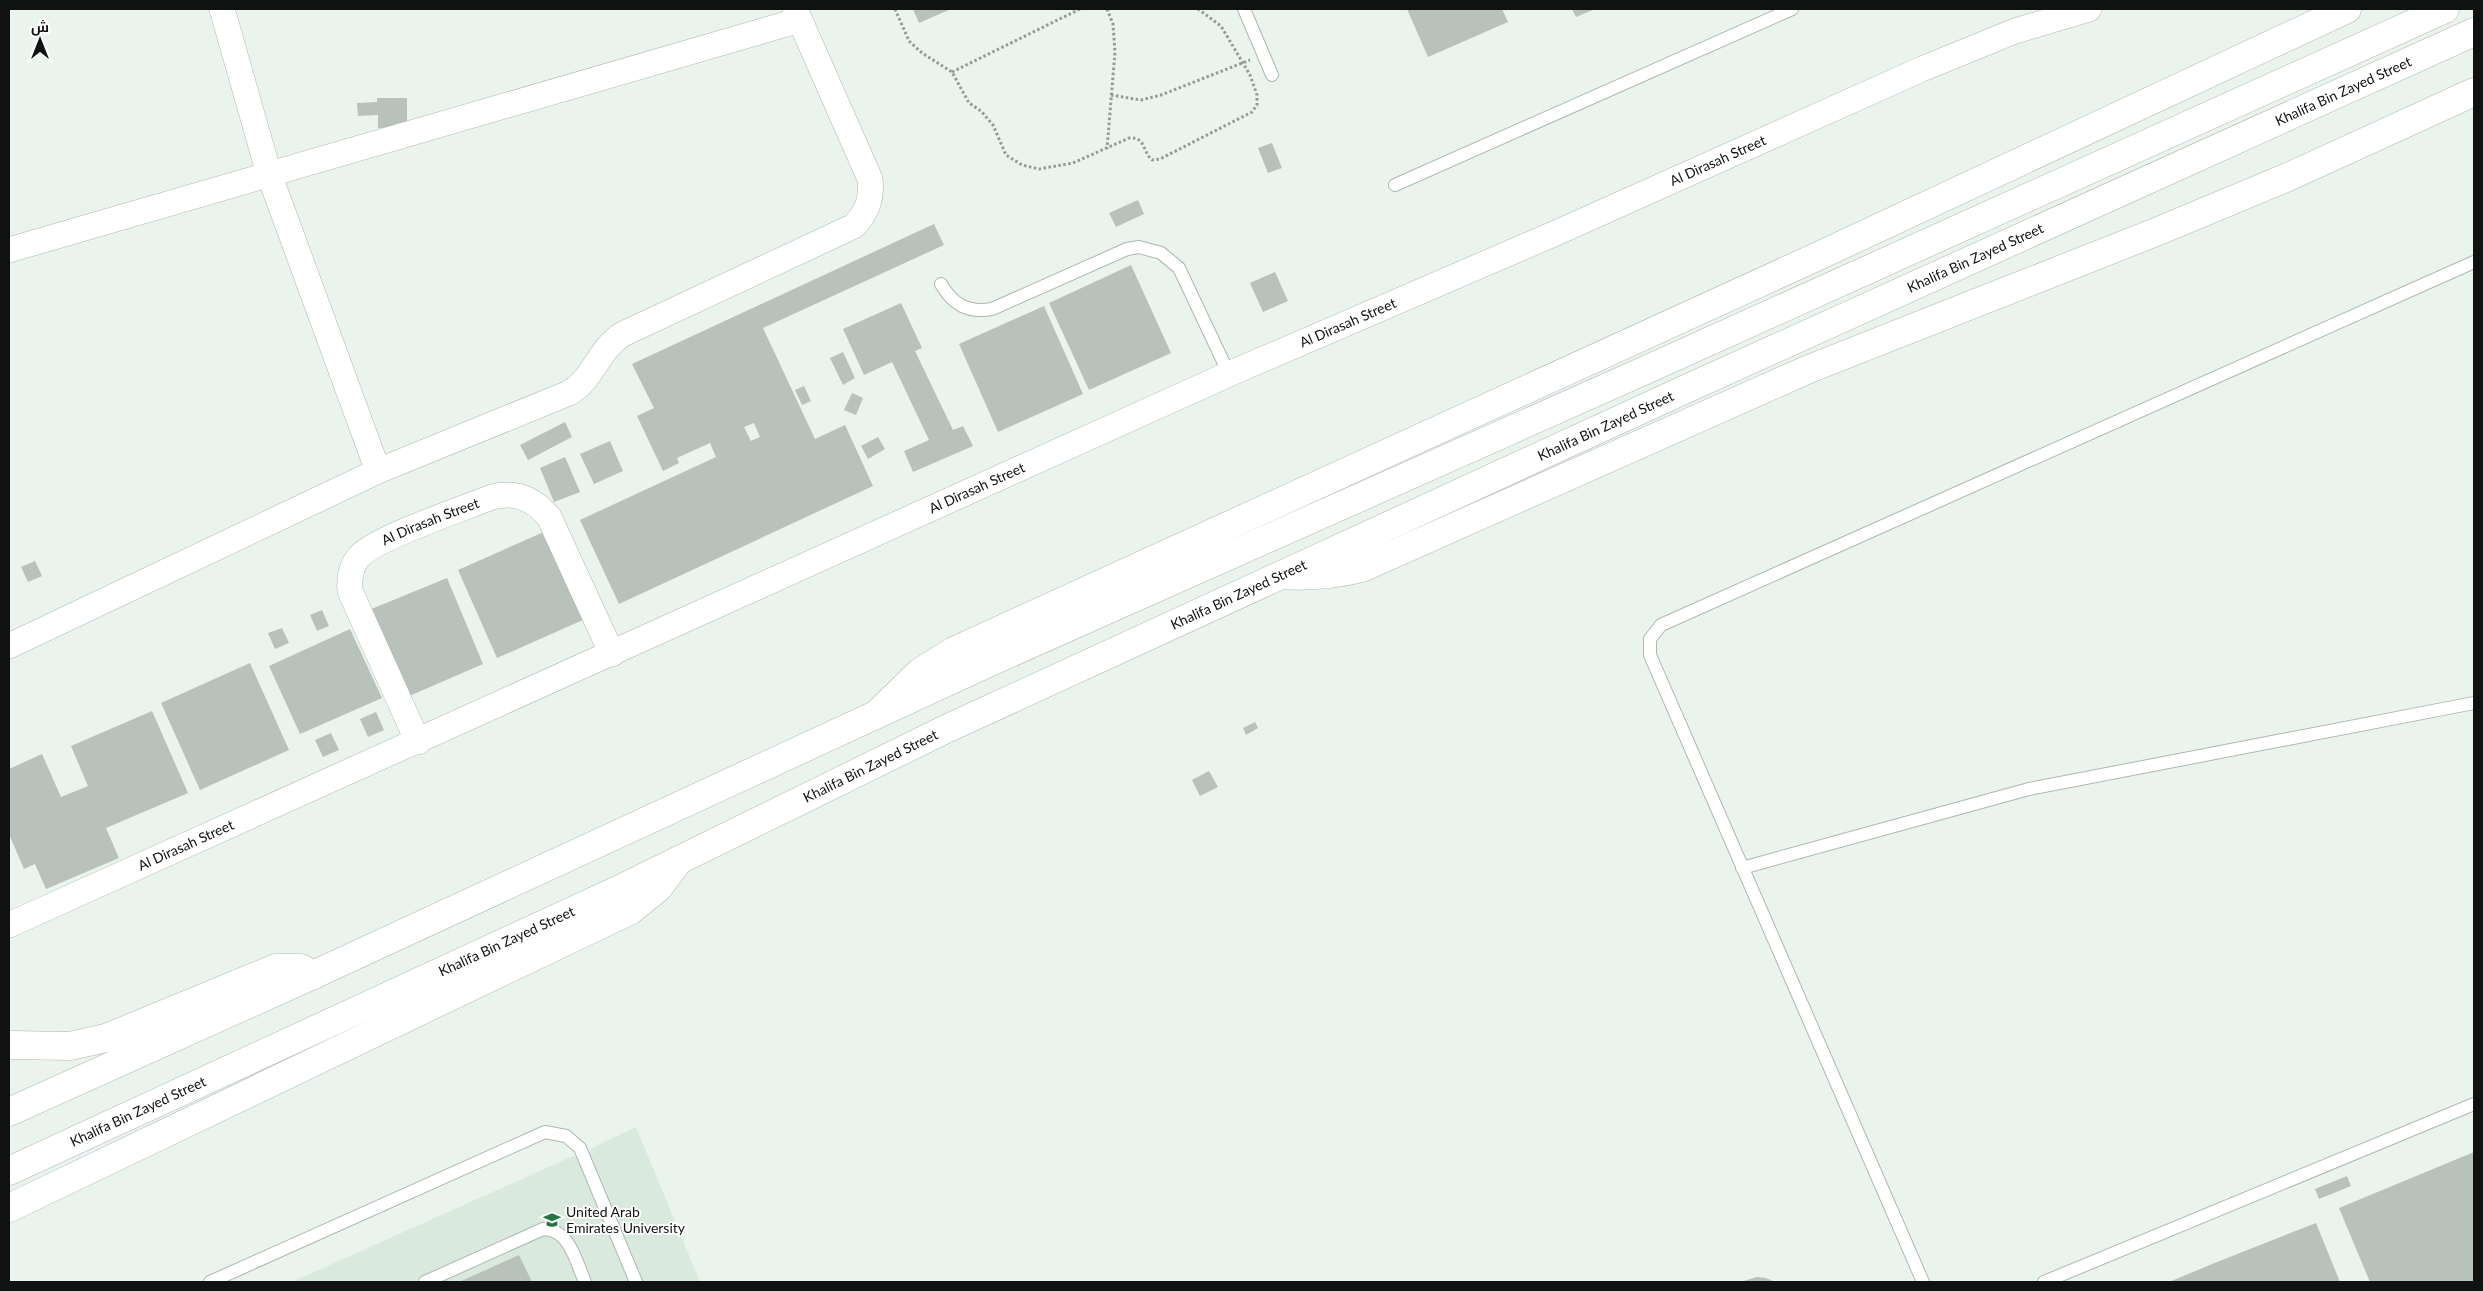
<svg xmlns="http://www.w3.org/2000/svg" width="2483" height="1291" font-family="Lato,Cairo,sans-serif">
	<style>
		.built { fill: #d9e9dd }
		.building { fill: #b8c1ba; fill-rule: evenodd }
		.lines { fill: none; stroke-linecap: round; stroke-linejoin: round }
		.service-casing { stroke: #aeb7b0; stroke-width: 14 }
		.minor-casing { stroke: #aeb7b0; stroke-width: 26 }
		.tertiary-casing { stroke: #aeb7b0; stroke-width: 29 }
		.primary-casing { stroke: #aeb7b0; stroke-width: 29 }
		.trunk-casing { stroke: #aeb7b0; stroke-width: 29 }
		.path { stroke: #949a95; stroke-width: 3; stroke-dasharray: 2.5 2.5; stroke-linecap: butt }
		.service { stroke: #fff; stroke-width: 12 }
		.minor { stroke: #fff; stroke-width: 25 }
		.tertiary { stroke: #fff; stroke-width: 28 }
		.primary { stroke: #fff; stroke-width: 28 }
		.trunk { stroke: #fff; stroke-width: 28 }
		.labels { text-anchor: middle; stroke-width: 4; stroke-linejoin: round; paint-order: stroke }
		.street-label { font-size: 14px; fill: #0f1210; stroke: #fff }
		.poi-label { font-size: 14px; fill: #0f1210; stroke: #fff; text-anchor: start }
	</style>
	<rect width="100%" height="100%" fill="#eaf3ec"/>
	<path class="built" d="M636 1127 700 1282H292L573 1156 580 1158 588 1154 592 1148Z"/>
	<path class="building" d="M913 9H951L919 23Z
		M1407 9H1502L1508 22 1428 57Z
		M1572 9H1595L1576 17Z
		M377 98H407V127L378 128V115L358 116 357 103 377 102Z
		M1272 143 1282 168 1268 173 1258 148Z
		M1138 200 1144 214 1116 227 1109 213Z
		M934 224 944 245 763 328 815 439 845 425 873 486 619 604 580 520 716 457 710 443 677 458 679 463 663 471 637 416 654 408 632 364ZM754 423 760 437 751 441 744 427Z
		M1131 265 1171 353 1089 390 1049 303Z
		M1275 272 1288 301 1263 312 1250 283Z
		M901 303 922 348 915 351 953 430 963 426 973 446 913 472 904 451 929 440 892 362 864 375 843 329Z
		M1044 306 1083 394 998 432 959 344Z
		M843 352 855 378 843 385 830 358Z
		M804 386 811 401 802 405 795 390Z
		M852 393 863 398 856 415 844 410Z
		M565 422 572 437 528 460 520 445Z
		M878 437 885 449 868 459 861 446Z
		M610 441 623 471 594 484 580 454Z
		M565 457 580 492 554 502 540 468Z
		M546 531 585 619 497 658 458 570Z
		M35 561 42 576 28 582 21 567Z
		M447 578 483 664 407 697 369 610Z
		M322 610 329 626 317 631 310 615Z
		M282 628 289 643 275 649 268 633Z
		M350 629 382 698 300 734 269 666Z
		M250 663 289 750 200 790 161 703Z
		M152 711 188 793 106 828 119 858 46 889 35 864 24 869 9 834V769L42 754 61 797 88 786 71 746Z
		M376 712 384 730 368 737 360 719Z
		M1255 722 1258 728 1246 735 1243 728Z
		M331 733 339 750 323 757 315 740Z
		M1209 771 1218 787 1200 796 1192 780Z
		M2474 1152V1282H2370L2339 1208Z
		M2347 1176 2351 1186 2319 1199 2315 1189Z
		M2316 1223 2340 1282H2169L2217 1262Z
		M519 1255 532 1282H459Z
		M1757 1277 1766 1278 1775 1282H1740Z"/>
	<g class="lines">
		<g class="service-casing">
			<path id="service" d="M1244 9 1272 75
				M1395 185 1792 9
				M941 284C953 305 968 313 992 309L1127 249 1139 247 1161 253 1179 268 1229 374
				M1742 868 2029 789 2474 703
				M210 1282 545 1132 566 1136 580 1148 636 1282
				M425 1282 543 1229C570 1229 576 1262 585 1282
				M1923 1282 1650 655V639L1661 625 2474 262
				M2044 1282 2474 1104"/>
		</g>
		<g class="minor-casing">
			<g id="minor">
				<path d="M222 9 269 174 378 471"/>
				<path d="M9 250 800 20"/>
				<path d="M9 646 378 471 569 393C594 379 598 349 623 334L854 226C868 211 872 198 870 179L795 9"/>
				<path id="s1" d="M418 742 350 591C349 579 350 568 358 558 372 539 465 508 492 497 515 491 533 498 549 517L612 654"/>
				<path id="s2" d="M9 925 1229 374 1556 233 1922 69 2015 31 2089 9"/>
			</g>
		</g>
		<g class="tertiary-casing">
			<path id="tertiary" d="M9 1208 631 910 658 888 679 860"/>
		</g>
		<g class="primary-casing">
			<path id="primary" d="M1281 575C1310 577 1334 575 1362 568L1809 369 2156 232 2288 177 2474 92
				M878 713 920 672 954 651 1814 258 2347 9"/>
		</g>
		<g class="trunk-casing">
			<g id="trunk">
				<path d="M9 1045 70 1046 106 1038 276 968H301L313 975"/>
				<path d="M9 1112 313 975 988 663 1648 369 2445 9"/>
				<path id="s3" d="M9 1171 620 889 946 729 1686 389 2474 32"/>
			</g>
		</g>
		<path class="path" d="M895 9 909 41 922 53 952 72 969 103 981 111 993 125 1006 155 1022 165 1039 169 1073 163 1129 138C1146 137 1142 151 1152 160L1160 159 1252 112 1257 105V95L1250 75 1221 26 1198 9
			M1107 9 1113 24 1115 52 1107 149
			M952 72 1080 9
			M1111 95 1141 100 1161 95 1250 60"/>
		<use href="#service" class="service"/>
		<use href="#minor" class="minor"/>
		<use href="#tertiary" class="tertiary"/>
		<use href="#primary" class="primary"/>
		<use href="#trunk" class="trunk"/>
	</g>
	<defs>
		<g id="university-bare" transform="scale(1.35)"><path d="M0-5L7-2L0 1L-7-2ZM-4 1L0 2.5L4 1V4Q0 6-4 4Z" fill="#277545" stroke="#fff" stroke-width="2.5" paint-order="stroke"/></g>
	</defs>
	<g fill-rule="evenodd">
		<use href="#university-bare" x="552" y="1220"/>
	</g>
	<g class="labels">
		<g class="street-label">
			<text dy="5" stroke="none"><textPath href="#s3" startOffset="2572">Khalifa Bin Zayed Street</textPath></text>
			<text dy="5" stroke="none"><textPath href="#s2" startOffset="1872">Al Dirasah Street</textPath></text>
			<text dy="5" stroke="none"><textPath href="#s3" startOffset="2168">Khalifa Bin Zayed Street</textPath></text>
			<text dy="5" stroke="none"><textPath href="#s2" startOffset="1468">Al Dirasah Street</textPath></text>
			<text dy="5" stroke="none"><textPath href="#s3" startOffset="1762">Khalifa Bin Zayed Street</textPath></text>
			<text dy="5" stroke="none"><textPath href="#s2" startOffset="1062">Al Dirasah Street</textPath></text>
			<text dy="5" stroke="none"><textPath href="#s1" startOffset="282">Al Dirasah Street</textPath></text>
			<text dy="5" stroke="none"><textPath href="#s3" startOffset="1358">Khalifa Bin Zayed Street</textPath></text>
			<text dy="5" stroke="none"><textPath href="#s3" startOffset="952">Khalifa Bin Zayed Street</textPath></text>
			<text dy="5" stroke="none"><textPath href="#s2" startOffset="194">Al Dirasah Street</textPath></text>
			<text dy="5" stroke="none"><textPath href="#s3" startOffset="548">Khalifa Bin Zayed Street</textPath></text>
			<text dy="5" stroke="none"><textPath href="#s3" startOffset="142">Khalifa Bin Zayed Street</textPath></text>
		</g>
		<g class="poi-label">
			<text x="566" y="1217">United Arab<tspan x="566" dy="16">Emirates University</tspan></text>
		</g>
	</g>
	<rect width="2483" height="1291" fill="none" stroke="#0f1210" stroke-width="20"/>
	<g transform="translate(40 40)" stroke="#ffffff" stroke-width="4" paint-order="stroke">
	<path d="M0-4L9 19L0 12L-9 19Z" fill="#0f1210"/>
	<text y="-8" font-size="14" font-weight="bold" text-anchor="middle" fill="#0f1210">ش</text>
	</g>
</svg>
